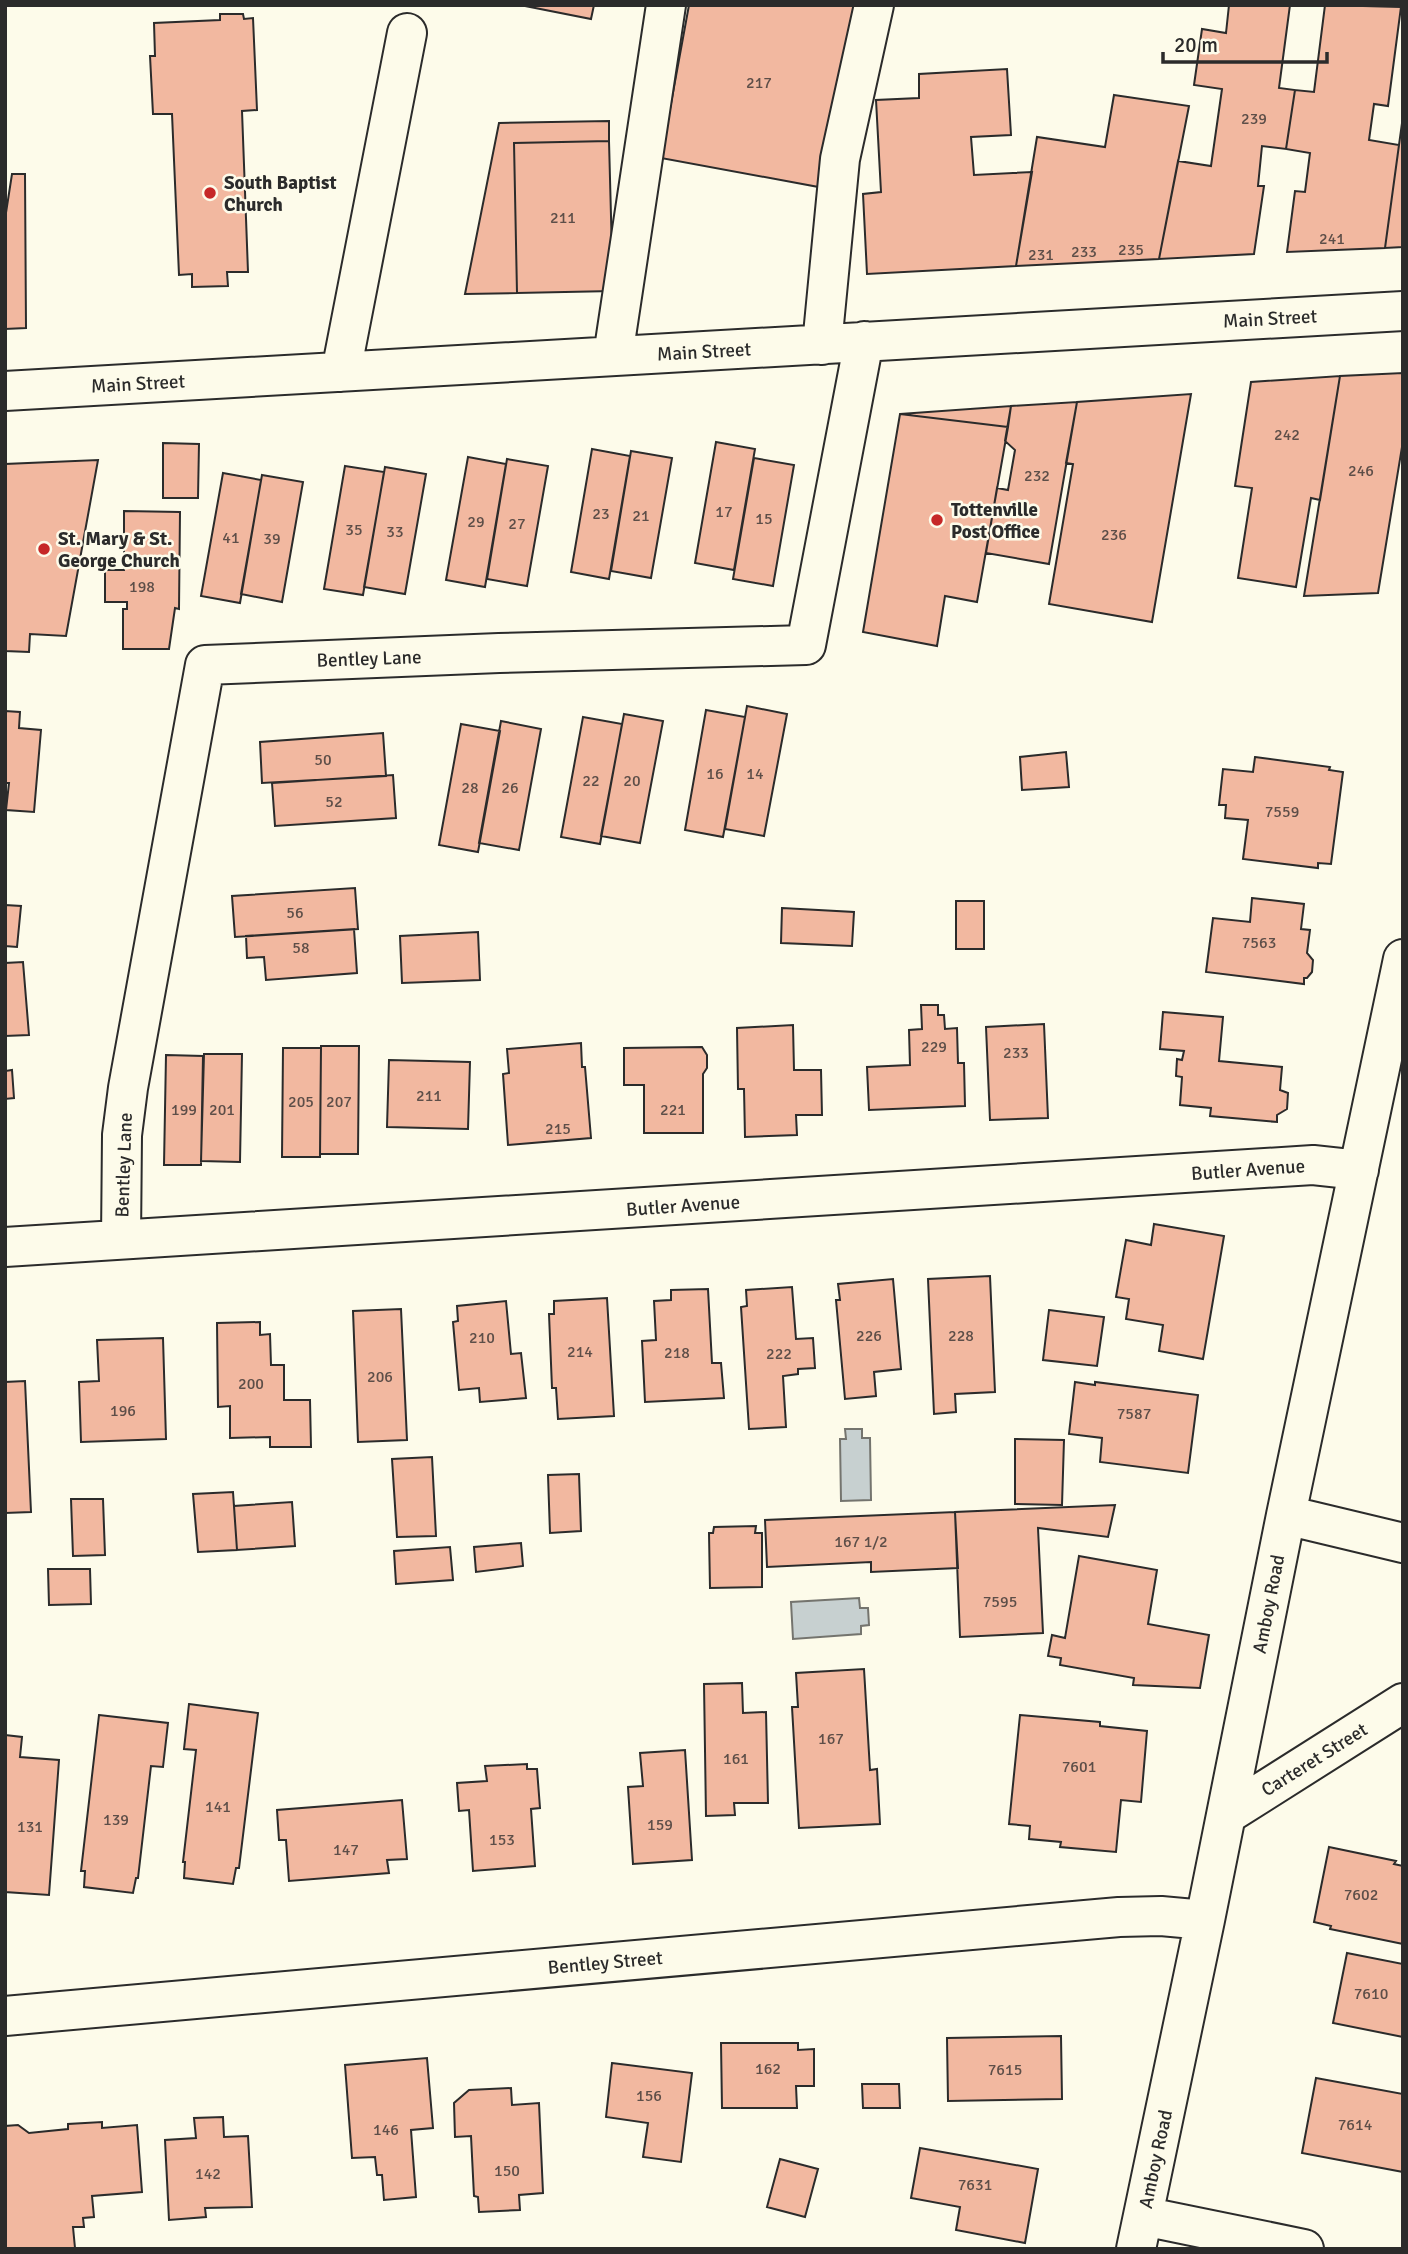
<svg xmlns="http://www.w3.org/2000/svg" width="1408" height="2254" font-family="Signika,sans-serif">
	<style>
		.water { fill: #c7d0d0; stroke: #74746e; stroke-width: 2 }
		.building { fill: #f2b8a0; stroke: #2b2b2b; stroke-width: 2 }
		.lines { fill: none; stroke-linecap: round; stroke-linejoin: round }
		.minor-casing { stroke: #2b2b2b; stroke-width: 42 }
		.minor { stroke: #fdfbea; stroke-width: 38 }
		.poi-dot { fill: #c62828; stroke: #fdfbea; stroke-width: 2.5 }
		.labels { text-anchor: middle; stroke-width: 5; stroke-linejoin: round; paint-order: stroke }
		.number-label { font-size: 16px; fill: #5d4e48 }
		.poi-label { font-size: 19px; font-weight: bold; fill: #2b2b2b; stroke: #fdfbea; text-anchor: start }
		.street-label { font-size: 19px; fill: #2b2b2b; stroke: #fdfbea }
	</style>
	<rect width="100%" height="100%" fill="#fdfbea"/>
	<path class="water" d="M845 1429H862V1438H870L871 1500 841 1501 840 1439H846Z
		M859 1598 860 1608H868L869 1625 861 1626V1634L793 1639 791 1602Z"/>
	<path class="building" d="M520 5H594L591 19Z
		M689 5H858L824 188 661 158Z
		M1229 5H1290L1279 88 1295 90 1286 149 1262 146 1258 186H1264L1254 254 1159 259 1178 161 1211 166 1222 89 1194 85 1202 29 1226 33Z
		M1325 5 1401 7 1388 106 1374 104 1369 140 1399 145 1385 248 1287 252 1295 191 1305 192 1310 153 1286 149 1295 90 1314 92Z
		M220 14H243L244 19 253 18 257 110 242 111 248 272H227L228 286 192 287V274L179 275 172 114H153L150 56H155L154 23 220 20Z
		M1007 69 1011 135 971 137 974 175 1032 172 1016 266 867 274 863 194 881 192 876 100 919 98V74Z
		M1114 95 1189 106 1159 259 1016 266 1037 137 1105 147Z
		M1403 116V247L1385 248 1399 145Z
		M609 121V141L514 143 517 293 465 294 499 123Z
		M609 141 613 291 517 293 514 143Z
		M12 174H25L26 328 5 329V219Z
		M1403 373V441L1378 593 1304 596 1340 376Z
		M1340 376 1320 500 1311 498 1296 587 1238 578 1252 488 1235 486 1251 382Z
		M1191 394 1152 622 1049 604 1073 464 1066 463 1077 402Z
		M1077 402 1049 564 986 553 997 488 1008 490 1015 450 1005 441 1011 406Z
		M1011 406 1008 427 900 414Z
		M900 414 1008 427 977 602 945 596 937 646 863 632Z
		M716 442 755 449 734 570 695 563Z
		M163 443 199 444 198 498H163Z
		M592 449 630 456 609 579 571 572Z
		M631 451 672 458 651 578 611 571Z
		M468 457 506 464 485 587 446 580Z
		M754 458 794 465 773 586 733 579Z
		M507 459 548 466 527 586 487 579Z
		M98 460 66 636 30 634 29 652 5 651V464Z
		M345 466 384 472 363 595 324 589Z
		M385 467 426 474 405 594 364 587Z
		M223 473 261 480 240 603 201 596Z
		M262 475 303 482 282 602 241 594Z
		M124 511 180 512 179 609 175 608 169 649H123V609H127V602H105V570H124Z
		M747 706 787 714 764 836 725 829Z
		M706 710 745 717 723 837 685 830Z
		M5 711 20 712 19 728 41 730 34 812 6 810 9 783H5Z
		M624 714 663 721 640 843 601 836Z
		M583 717 622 724 600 844 561 837Z
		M501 721 541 729 519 850 479 843Z
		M461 724 500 731 478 852 439 845Z
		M383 733 386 776 262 783 260 742Z
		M1066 752 1069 787 1022 790 1020 757Z
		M1255 757 1330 767 1329 770 1343 772 1331 864 1318 863V868L1243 859 1248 820 1225 818 1226 805H1219L1223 769 1253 772Z
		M393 775 396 818 275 826 272 783Z
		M355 888 358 929 235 937 232 896Z
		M1252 898 1304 904 1301 929 1310 930 1307 953 1313 960 1312 972 1307 978H1304V984L1206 972 1213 918 1250 922Z
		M956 901H984V949H956Z
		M5 905 21 906 17 947 5 946Z
		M782 908 854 912 852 946 781 943Z
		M354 929 357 973 266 980 264 957 247 958 246 936Z
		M478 932 480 980 402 983 400 936Z
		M23 962 29 1035 5 1036V963Z
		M921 1005H938V1015H944L945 1029 957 1028 958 1063H964L965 1106 869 1110 867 1067 910 1065 909 1030 922 1029Z
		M1163 1012 1223 1017 1219 1061 1282 1067 1280 1090 1288 1093 1287 1109 1277 1115V1122L1210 1116 1211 1108 1180 1105 1182 1077 1176 1076 1177 1059 1182 1060 1184 1051 1160 1049Z
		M1044 1024 1048 1118 990 1120 986 1027Z
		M793 1025 794 1070H821L822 1115H796L797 1135 745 1137 744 1089H738L737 1028Z
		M581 1043 582 1067H585L591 1138 508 1145 503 1074 509 1073 507 1049Z
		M321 1046H359L358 1154H320Z
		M702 1047 707 1055V1068L703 1074V1133H644V1085H624V1048Z
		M283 1048H321L320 1157H282Z
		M204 1054H242L240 1162 201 1161Z
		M166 1055 203 1056 201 1165H164Z
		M389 1060 470 1062 468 1129 387 1127Z
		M12 1070 14 1098 5 1099V1071Z
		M1154 1224 1224 1236 1203 1359 1159 1351 1163 1325 1126 1319 1129 1299 1116 1297 1126 1240 1151 1245Z
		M990 1276 995 1392 955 1394 956 1412 934 1414 928 1279Z
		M893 1279 901 1369 874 1372 876 1396 845 1399 836 1300H840L838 1284Z
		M792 1287 796 1339 813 1338 815 1368 798 1369V1374L783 1376 786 1427 749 1429 741 1307 747 1306 746 1290Z
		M708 1289 712 1363H721L724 1398 645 1402 642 1341 656 1340 654 1301 671 1300V1290Z
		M607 1298 614 1416 558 1419 556 1388H552L549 1314H554V1301Z
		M506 1301 511 1354 521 1353 526 1398 480 1402 479 1388 459 1390 453 1322 458 1321 457 1306Z
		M401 1309 407 1440 358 1442 353 1311Z
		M1049 1310 1104 1317 1097 1366 1043 1360Z
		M260 1322V1335L270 1334 271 1365H284V1400H310L311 1447H270V1437L230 1438V1406L218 1407 217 1323Z
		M163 1338 166 1439 81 1442 79 1382 99 1381 97 1340Z
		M25 1381 31 1512 5 1513V1382Z
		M1075 1382 1095 1385V1382L1198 1395 1188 1473 1100 1462 1102 1438 1069 1434Z
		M1015 1439 1064 1440 1062 1505 1015 1504Z
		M432 1457 436 1536 397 1537 392 1459Z
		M579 1474 581 1531 550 1533 548 1475Z
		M233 1492 237 1550 198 1552 193 1494Z
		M71 1499H103L105 1555 73 1556Z
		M292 1502 295 1546 237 1550 234 1506Z
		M1115 1505 1108 1537 1038 1528 1043 1633 960 1637 955 1512Z
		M955 1512 958 1568 871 1572V1562L767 1567 765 1520Z
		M756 1526 755 1533H762V1587L710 1588 709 1533H713L714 1527Z
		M521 1543 523 1566 476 1572 474 1547Z
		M450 1547 453 1580 396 1584 394 1551Z
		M1079 1556 1157 1570 1148 1624 1209 1635 1200 1688 1133 1685 1134 1678 1060 1665 1061 1658 1048 1656 1052 1635 1065 1638Z
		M48 1569H90L91 1604 49 1605Z
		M864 1669 870 1770 877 1769 880 1824 799 1828 792 1707H798L796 1673Z
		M742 1683 743 1713 766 1712 768 1803H734L735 1815 706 1816 704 1684Z
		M189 1704 258 1713 239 1868H236L233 1884 184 1878 185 1862H183L196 1750 184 1749Z
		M99 1715 168 1723 163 1767 151 1766 138 1878H136L133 1893 84 1887 85 1871H81Z
		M1020 1715 1100 1722V1726L1147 1731 1141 1802 1121 1800 1116 1852 1060 1847 1061 1842 1029 1839 1030 1826 1009 1824Z
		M5 1735 22 1737 20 1757 59 1760 49 1895 5 1892Z
		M685 1750 692 1860 633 1864 628 1787 643 1786 640 1753Z
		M527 1764V1769H537L540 1808 531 1809 535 1866 473 1871 469 1810 459 1811 457 1783 487 1781 485 1766Z
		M402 1800 407 1859 387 1860 389 1873 289 1881 286 1840H279L277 1810Z
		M1329 1847 1396 1861 1394 1864 1403 1866V1944L1330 1929 1331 1926 1314 1922Z
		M1347 1953 1403 1964V2037L1333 2023Z
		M1061 2036 1062 2099 948 2101 947 2038Z
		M721 2043H798V2050L814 2049V2086H796L797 2108H722Z
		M427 2058 433 2128 411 2130 416 2197 384 2200 382 2175H377L375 2157 352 2158 345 2065Z
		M612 2063 692 2073 681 2162 643 2157 648 2123 606 2117Z
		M1316 2078 1403 2094V2172L1302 2153Z
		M862 2084H899L900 2108H863Z
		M511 2088 512 2105 539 2103 543 2193 519 2195 520 2210 479 2212 478 2197 474 2196 471 2136 455 2137 454 2103 469 2090Z
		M223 2117 224 2137 248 2136 252 2207 205 2208 206 2217 169 2220 165 2140 196 2138 194 2118Z
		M102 2122V2128L137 2125 142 2192 92 2196 94 2217 83 2218 84 2227H73L75 2248 79 2249H5V2126L18 2125 29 2133 68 2129V2124Z
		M920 2148 1038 2169 1025 2243 956 2230 960 2207 911 2198Z
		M780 2159 818 2169 805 2217 767 2207Z"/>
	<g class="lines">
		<g class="minor-casing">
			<path id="minor" d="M822 345 840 159 874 5
				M613 356 666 5
				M341 372 407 33
				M5 391 1403 311
				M121 1239 122 1135 128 1088 205 665 499 653 806 645 864 341
				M5 1247 1313 1165 1359 1170
				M1286 1515 1403 1543
				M1226 1815 1403 1703
				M5 2016 1119 1917 1161 1916 1205 1920
				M1143 2216 1304 2249
				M1136 2249 1205 1920 1286 1515 1403 959"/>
		</g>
		<use href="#minor" class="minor"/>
	</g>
	<g class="poi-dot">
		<circle cx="210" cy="193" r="7"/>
		<circle cx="937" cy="520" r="7"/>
		<circle cx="44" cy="549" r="7"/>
	</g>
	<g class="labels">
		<g class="number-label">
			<text x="759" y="88">217</text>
			<text x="1254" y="124">239</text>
			<text x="563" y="223">211</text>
			<text x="1332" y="244">241</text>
			<text x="1131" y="255">235</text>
			<text x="1084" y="257">233</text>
			<text x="1041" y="260">231</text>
			<text x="1287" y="440">242</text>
			<text x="1361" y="476">246</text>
			<text x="1037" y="481">232</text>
			<text x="724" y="517">17</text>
			<text x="601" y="519">23</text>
			<text x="641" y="521">21</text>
			<text x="764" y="524">15</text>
			<text x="476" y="527">29</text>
			<text x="517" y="529">27</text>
			<text x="354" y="535">35</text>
			<text x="395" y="537">33</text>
			<text x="1114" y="540">236</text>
			<text x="231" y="543">41</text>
			<text x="272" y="544">39</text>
			<text x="142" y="592">198</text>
			<text x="323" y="765">50</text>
			<text x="715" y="779">16</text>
			<text x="755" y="779">14</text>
			<text x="591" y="786">22</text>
			<text x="632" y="786">20</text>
			<text x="470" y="793">28</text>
			<text x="510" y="793">26</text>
			<text x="334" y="807">52</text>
			<text x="1282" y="817">7559</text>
			<text x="295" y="918">56</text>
			<text x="1259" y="948">7563</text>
			<text x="301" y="953">58</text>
			<text x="934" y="1052">229</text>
			<text x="1016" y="1058">233</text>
			<text x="429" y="1101">211</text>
			<text x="301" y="1107">205</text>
			<text x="339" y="1107">207</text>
			<text x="184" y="1115">199</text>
			<text x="222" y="1115">201</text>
			<text x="673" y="1115">221</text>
			<text x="558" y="1134">215</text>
			<text x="869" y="1341">226</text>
			<text x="961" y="1341">228</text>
			<text x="482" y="1343">210</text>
			<text x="580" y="1357">214</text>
			<text x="677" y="1358">218</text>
			<text x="779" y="1359">222</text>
			<text x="380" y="1382">206</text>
			<text x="251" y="1389">200</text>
			<text x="123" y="1416">196</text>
			<text x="1134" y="1419">7587</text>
			<text x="861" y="1547">167 1/2</text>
			<text x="1000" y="1607">7595</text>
			<text x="831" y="1744">167</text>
			<text x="736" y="1764">161</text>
			<text x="1079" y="1772">7601</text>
			<text x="218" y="1812">141</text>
			<text x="116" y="1825">139</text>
			<text x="660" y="1830">159</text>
			<text x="30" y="1832">131</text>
			<text x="502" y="1845">153</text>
			<text x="346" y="1855">147</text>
			<text x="1361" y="1900">7602</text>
			<text x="1371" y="1999">7610</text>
			<text x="768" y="2074">162</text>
			<text x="1005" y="2075">7615</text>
			<text x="649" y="2101">156</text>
			<text x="1355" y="2130">7614</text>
			<text x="386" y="2135">146</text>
			<text x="507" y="2176">150</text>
			<text x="208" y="2179">142</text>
			<text x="975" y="2190">7631</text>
		</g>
		<g class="poi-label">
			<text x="224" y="189">South Baptist<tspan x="224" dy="22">Church</tspan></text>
			<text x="951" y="516">Tottenville<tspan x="951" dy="22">Post Office</tspan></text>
			<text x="58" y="545">St. Mary &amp; St.<tspan x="58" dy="22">George Church</tspan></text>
		</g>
		<g class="street-label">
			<text transform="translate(1270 318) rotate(-3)" y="7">Main Street</text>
			<text transform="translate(704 351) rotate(-3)" y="7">Main Street</text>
			<text transform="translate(138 383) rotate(-3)" y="7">Main Street</text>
			<text transform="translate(369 658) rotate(-2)" y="7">Bentley Lane</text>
			<text transform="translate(123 1165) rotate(-88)" y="7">Bentley Lane</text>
			<text transform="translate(1248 1169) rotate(-4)" y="7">Butler Avenue</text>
			<text transform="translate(683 1205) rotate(-4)" y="7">Butler Avenue</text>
			<text transform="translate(1268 1604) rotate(-79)" y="7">Amboy Road</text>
			<text transform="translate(1314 1759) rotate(-32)" y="7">Carteret Street</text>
			<text transform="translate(605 1962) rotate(-5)" y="7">Bentley Street</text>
			<text transform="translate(1155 2159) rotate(-78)" y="7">Amboy Road</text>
		</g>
	</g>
	<rect width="1408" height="2254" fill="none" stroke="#2b2b2b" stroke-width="14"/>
	<path d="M1163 52v10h164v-10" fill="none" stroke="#2b2b2b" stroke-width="3.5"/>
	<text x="1174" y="52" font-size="21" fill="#2b2b2b" stroke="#fdfbea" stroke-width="5" paint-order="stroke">20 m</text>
</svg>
